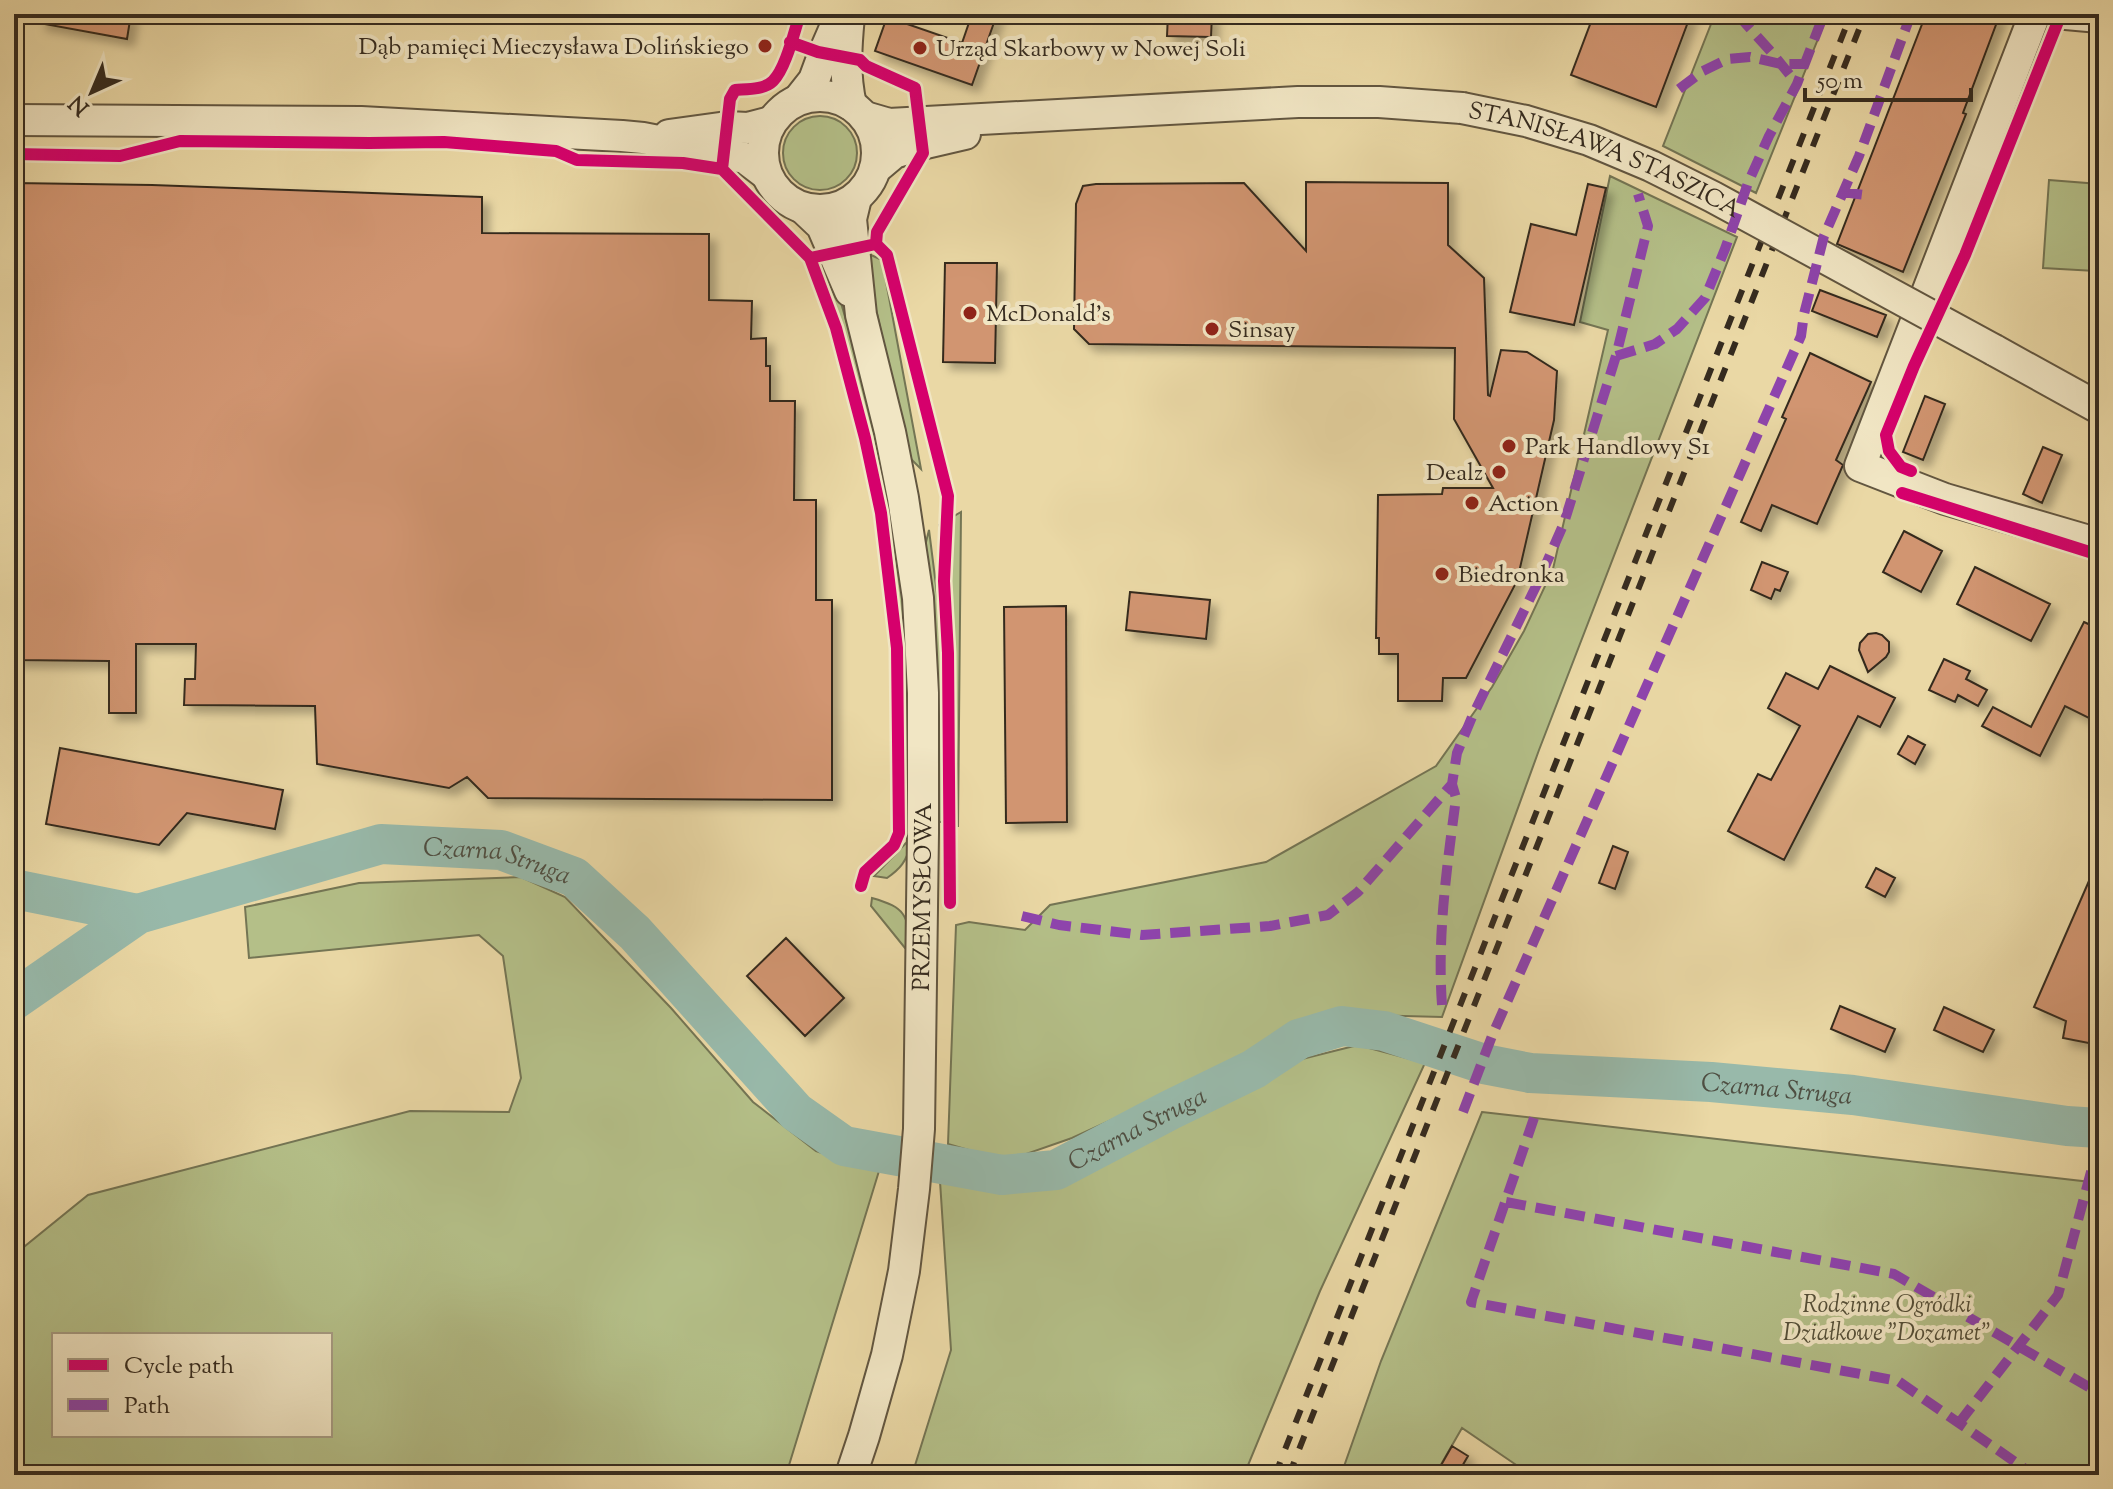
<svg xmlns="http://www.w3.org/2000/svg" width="2113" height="1489" font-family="'Sorts Mill Goudy',serif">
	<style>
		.green { fill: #b4bf88; stroke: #747554; stroke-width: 2; fill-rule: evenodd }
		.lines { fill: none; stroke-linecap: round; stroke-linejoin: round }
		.river { stroke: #98b9aa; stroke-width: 40 }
		.building { fill: #d19571; stroke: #352b1f; stroke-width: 2; filter: url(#shadow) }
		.minor-casing { stroke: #625640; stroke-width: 34 }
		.minor { stroke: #f1e6c4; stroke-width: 30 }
		.rail { stroke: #352b1f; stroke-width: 6; stroke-dasharray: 14 14; stroke-linecap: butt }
		.minor-bridge-casing { stroke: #625640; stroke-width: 34; stroke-linecap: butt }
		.minor-bridge { stroke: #f1e6c4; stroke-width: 30 }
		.quiet { stroke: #8e44ad; stroke-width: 10; stroke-dasharray: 20 10; stroke-linecap: butt }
		.cycleway-casing { stroke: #f1e6c4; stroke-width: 17 }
		.cycleway { stroke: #d6006c; stroke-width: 12 }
		.poi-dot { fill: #8f2418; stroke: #f1e6c4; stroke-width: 3 }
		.labels { text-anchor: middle; stroke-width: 8; stroke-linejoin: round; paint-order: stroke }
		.poi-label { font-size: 24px; fill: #352b1f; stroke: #f1e6c4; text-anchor: start }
		.street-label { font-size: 24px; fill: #352b1f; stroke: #f1e6c4 }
		.park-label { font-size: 24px; font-style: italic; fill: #555039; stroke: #f1e6c4 }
		.water-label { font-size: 26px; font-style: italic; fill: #4e4e42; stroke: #f1e6c4 }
	</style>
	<defs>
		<filter id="shadow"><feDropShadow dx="7" dy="7" stdDeviation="4" flood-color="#0004"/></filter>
	</defs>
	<rect width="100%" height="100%" fill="#ead8a5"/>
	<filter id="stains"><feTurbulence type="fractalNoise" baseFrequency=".0025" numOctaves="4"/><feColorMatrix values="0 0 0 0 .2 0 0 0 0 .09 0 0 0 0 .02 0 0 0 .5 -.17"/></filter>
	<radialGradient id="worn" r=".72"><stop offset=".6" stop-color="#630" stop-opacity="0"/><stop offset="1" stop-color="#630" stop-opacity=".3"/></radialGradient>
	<path class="green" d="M1715 14H1828L1756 193 1663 146Z
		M783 153a37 37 0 1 1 74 0a37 37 0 1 1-74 0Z
		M1610 176 1737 237 1539 750 1442 1017 1328 1014 1230 1066 1072 1138 1006 1161 948 1144 956 925 969 922 1025 930 1050 905 1266 862 1436 766 1492 687 1524 631 1553 569 1608 330 1580 322Z
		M2049 180 2099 184 2095 271 2043 268Z
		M871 255 882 260 921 469 909 457 864 256Z
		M829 262 873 412 900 543 912 746 902 757C902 673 900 590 885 507 869 427 846 348 821 271L820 265Z
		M961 512 958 827 954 646 939 525Z
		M929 530 940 617 945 698 944 822H936L924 550Z
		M906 843 910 845C907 861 900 869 887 878L874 876Z
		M521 877 565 897 671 1008 753 1102 816 1151 879 1171 786 1475H14V1255L88 1195 410 1111 509 1112 521 1078 503 956 479 935 249 958 245 907 359 883ZM54 1335H330V1435H54Z
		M872 898C907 908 907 915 911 949L905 948 871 906Z
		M1358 1045 1425 1063 1320 1291 1244 1475H912L951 1350 940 1181 1024 1190 1081 1175 1294 1061Z
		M1482 1112 2099 1183V1475H1531L1462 1428 1435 1475H1341L1381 1361Z"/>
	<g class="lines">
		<g class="river">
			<path d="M14 889 138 914"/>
			<path id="s1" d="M14 1000 138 914 381 844 501 850 574 877 635 933 796 1112 844 1146 1002 1175 1056 1170 1170 1110 1254 1069 1299 1039 1342 1026 1384 1031 1484 1064 1530 1073 1711 1082 1853 1095 2067 1126 2099 1128"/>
		</g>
	</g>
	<path class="building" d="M40 14H131L127 39 39 23Z
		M972 14H997L972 85 875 51 887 17 962 43Z
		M1168 14H1212L1211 37 1167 36Z
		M1594 14H1691L1656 107 1571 75Z
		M1926 14H2000L1963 113 1966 114 1903 272 1837 244Z
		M1306 182 1448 183V245L1484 278 1488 395 1490 396 1501 350 1527 352 1557 371 1554 420 1517 581 1466 678H1443L1442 701H1398V654H1379V638H1376L1378 495 1442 494 1443 488H1493L1454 419 1455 348 1089 344 1074 329 1076 204 1083 186 1096 184 1244 183 1306 251Z
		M14 183 152 185 482 197V233L709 234V300L752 301 751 339 766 338V366H770V401H795L794 500H816V600H832V800L488 798 467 777 449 788 317 764 315 706 184 705 185 679H195L196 644H136V713H109V661L14 660Z
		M1588 184 1606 188 1574 325 1510 312 1531 224 1576 235Z
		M945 263H997L995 363 943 362Z
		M1820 290 1886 315 1877 337 1812 311Z
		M1810 353 1871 382 1836 460 1843 465 1817 524 1772 505 1761 531 1741 522 1786 419 1782 417Z
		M1925 396 1945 404 1923 460 1903 452Z
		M2043 447 2062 455 2042 503 2023 494Z
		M1904 531 1942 551 1921 592 1883 572Z
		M1762 562 1788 572 1780 591 1775 589 1771 599 1751 590Z
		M1975 567 2050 604 2031 641 1957 604Z
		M1130 592 1210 600 1206 639 1126 630Z
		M1066 606 1067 822 1006 823 1004 607Z
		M2084 622 2099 629V723L2065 706 2040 756 1982 726 1993 707 2031 727Z
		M1876 633 1882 635 1889 642V652L1886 657 1868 672 1859 650 1860 643 1868 634Z
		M1944 659 1970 671 1966 679 1987 690 1978 706 1958 695 1955 702 1929 690Z
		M1830 666 1895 698 1880 727 1858 716 1784 860 1728 831 1758 774 1771 780 1800 726 1768 708 1786 673 1818 689Z
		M1908 736 1925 745 1915 764 1898 754Z
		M60 748 283 790 275 829 187 813 159 845 46 824Z
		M1613 846 1628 852 1615 889 1599 883Z
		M2099 858V1045L2063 1038 2066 1021 2034 1007Z
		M1876 868 1895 878 1885 897 1866 887Z
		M786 938 844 998 805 1036 747 976Z
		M1840 1006 1895 1029 1885 1052 1831 1029Z
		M1944 1007 1994 1030 1983 1052 1934 1030Z
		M1452 1446 1468 1456 1457 1475 1440 1467Z"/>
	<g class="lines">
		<g class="minor-casing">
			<g id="minor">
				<path d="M2035 14 1860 466 1945 499 2099 544"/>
				<path d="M2066 14 2099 17"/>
				<path d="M849 16C846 47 844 74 851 105"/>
				<circle cx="820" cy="153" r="57"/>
				<path d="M799 99 814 80 824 53 841 14"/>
				<path d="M865 117 889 124 1298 102H1379L1462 108"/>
				<path d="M14 120 361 122 622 136 643 138 745 158 766 174"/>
				<path d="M669 135 727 127 748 128 771 122"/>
				<path d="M875 169 894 153 922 144 965 134"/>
				<path d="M804 209 822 226 850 291"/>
				<path d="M1994 350 2099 408"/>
				<path id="s2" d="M851 1475 864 1436 887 1355 904 1271 914 1189 919 1129 923 833V693L918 598 903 498 890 432 861 315 851 219 856 198"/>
			</g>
		</g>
		<use href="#minor" class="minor"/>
		<path class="rail" d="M1275 1475 1851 14
			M1289 1475 1865 14"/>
		<g class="minor-bridge-casing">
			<g id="minor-bridge">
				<path id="s3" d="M1462 108 1526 121 1589 140 1651 166 1713 197 1994 350"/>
			</g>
		</g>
		<use href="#minor-bridge" class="minor-bridge"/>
		<path class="quiet" d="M1737 14 1773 54 1797 84
			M1679 89 1703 71 1728 59 1750 57 1781 64H1806
			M1842 192 1865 195
			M1616 356 1655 344 1677 329 1705 298 1725 249 1748 183 1769 136 1797 84 1824 14
			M1022 916 1059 925 1142 935 1270 926 1328 915 1358 892 1452 784 1457 753 1472 717 1539 580 1564 523 1616 356 1648 226 1638 194
			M1442 1005C1437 935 1447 867 1456 798L1452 784
			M1463 1112 1492 1036 1801 336 1804 314 1824 236 1859 156 1911 14
			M1534 1118 1471 1302 1898 1381 2034 1475
			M1506 1202 1894 1274 2099 1393
			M1959 1423 2058 1295 2092 1168"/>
		<g class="cycleway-casing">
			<path id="cycleway" d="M790 42 818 52 860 60 866 66 915 88 923 153 877 232 876 244 810 258 722 169 730 99 735 90C746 89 764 90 773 81 786 68 794 32 800 14
				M14 154 120 156 180 141 369 143 444 142 556 151 577 160 683 163 722 169
				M876 244 887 255 948 496 944 581 948 653 950 903
				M810 258 836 328 865 438 881 513 897 648 899 833 894 845 865 872 861 886
				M1911 471 1901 467 1889 451 1886 435 1914 366 1965 255 2061 14
				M1902 493 2099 555"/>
		</g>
		<use href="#cycleway" class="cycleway"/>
	</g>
	<g class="poi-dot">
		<circle cx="765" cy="46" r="8"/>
		<circle cx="920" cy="48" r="8"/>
		<circle cx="970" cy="313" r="8"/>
		<circle cx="1212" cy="329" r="8"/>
		<circle cx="1509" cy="446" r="8"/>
		<circle cx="1499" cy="472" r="8"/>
		<circle cx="1472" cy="503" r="8"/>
		<circle cx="1442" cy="574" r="8"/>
	</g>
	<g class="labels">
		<g class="poi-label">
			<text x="749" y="54" text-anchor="end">Dąb pamięci Mieczysława Dolińskiego</text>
			<text x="936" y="56">Urząd Skarbowy w Nowej Soli</text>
			<text x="986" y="321">McDonald's</text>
			<text x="1228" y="337">Sinsay</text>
			<text x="1525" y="454">Park Handlowy S1</text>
			<text x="1483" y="480" text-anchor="end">Dealz</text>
			<text x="1488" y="511">Action</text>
			<text x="1458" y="582">Biedronka</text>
		</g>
		<g class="street-label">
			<text dy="8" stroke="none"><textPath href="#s3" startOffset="152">STANISŁAWA STASZICA</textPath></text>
			<text dy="8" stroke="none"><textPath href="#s2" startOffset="586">PRZEMYSŁOWA</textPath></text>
		</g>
		<g class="park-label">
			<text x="1887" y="1312">Rodzinne Ogródki<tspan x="1887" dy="28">Działkowe "Dozamet"</tspan></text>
		</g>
		<g class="water-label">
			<text dy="9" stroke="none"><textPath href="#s1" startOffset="522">Czarna Struga</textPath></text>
			<text dy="9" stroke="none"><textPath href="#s1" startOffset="1962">Czarna Struga</textPath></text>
			<text dy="9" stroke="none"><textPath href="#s1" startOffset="1290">Czarna Struga</textPath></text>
		</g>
	</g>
	<rect width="2113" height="1489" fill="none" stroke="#ead8a5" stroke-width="48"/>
	<rect x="16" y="16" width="2081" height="1457" fill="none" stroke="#352b1f" stroke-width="4"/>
	<rect x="24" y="24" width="2065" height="1441" fill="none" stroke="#352b1f" stroke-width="2"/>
	<rect x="52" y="1333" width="280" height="104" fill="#f1e6c4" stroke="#a69b82" stroke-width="2"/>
	<rect x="68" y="1359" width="40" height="12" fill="#d6006c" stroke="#a69b82" stroke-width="2"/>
	<text x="124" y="1373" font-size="24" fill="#352b1f">Cycle path</text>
	<rect x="68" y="1399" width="40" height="12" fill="#8e44ad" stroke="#a69b82" stroke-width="2"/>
	<text x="124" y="1413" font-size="24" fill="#352b1f">Path</text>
	<g transform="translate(92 92) rotate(224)" stroke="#f1e6c4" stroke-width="6" paint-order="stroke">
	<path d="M0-6L14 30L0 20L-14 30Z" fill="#352b1f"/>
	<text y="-12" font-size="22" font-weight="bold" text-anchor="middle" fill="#352b1f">N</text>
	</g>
	<path d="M1805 88v12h166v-12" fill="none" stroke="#352b1f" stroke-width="4"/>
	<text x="1817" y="88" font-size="24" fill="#352b1f" stroke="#f1e6c4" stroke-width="6" paint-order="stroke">50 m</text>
	<rect width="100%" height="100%" filter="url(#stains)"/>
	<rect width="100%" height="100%" fill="url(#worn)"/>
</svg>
